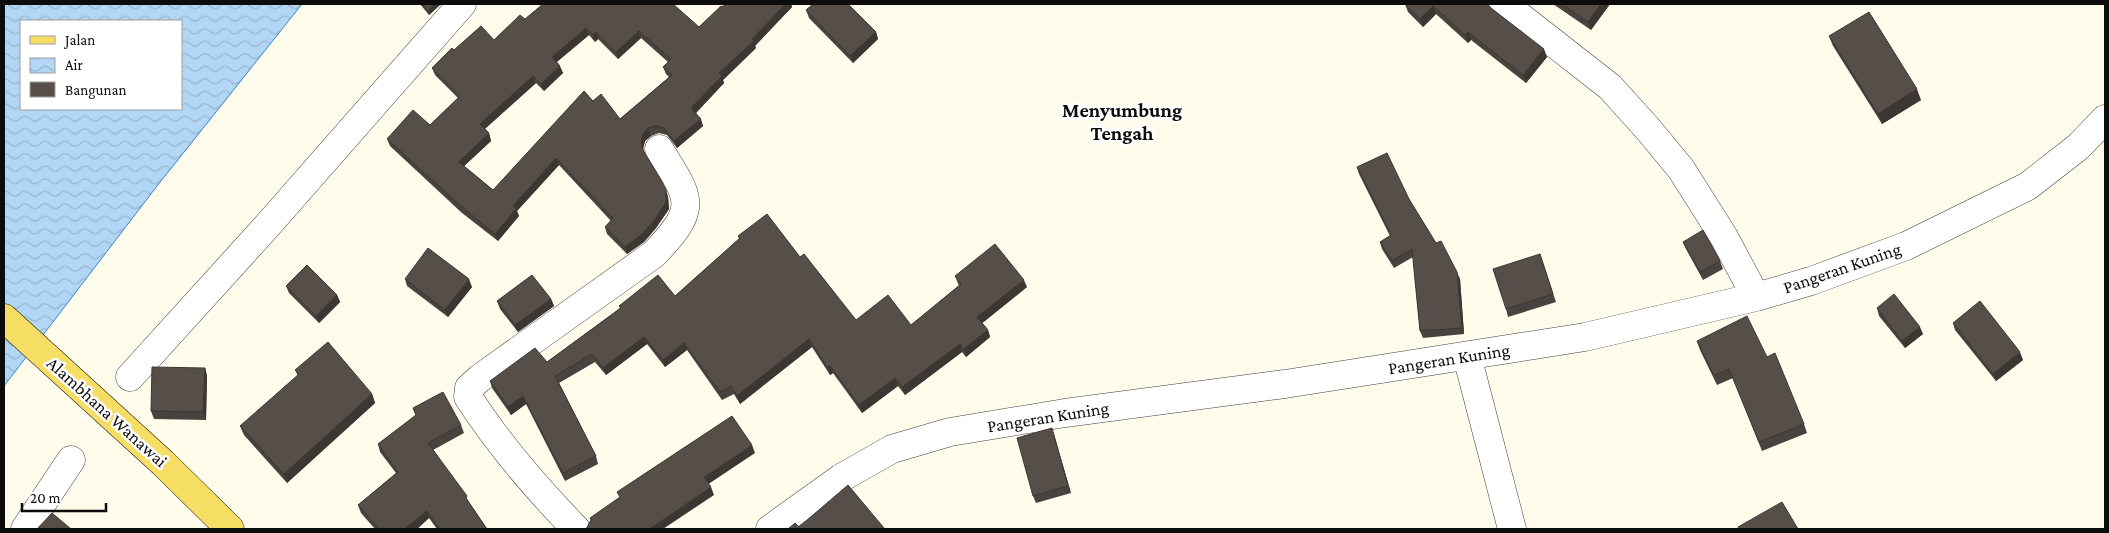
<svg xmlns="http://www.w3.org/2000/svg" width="2109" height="533" font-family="'Crimson Pro',serif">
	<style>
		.water { fill: url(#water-waves); stroke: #3a85ca; fill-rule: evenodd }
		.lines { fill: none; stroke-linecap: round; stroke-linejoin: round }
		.minor-casing { stroke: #3f3f3f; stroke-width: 29 }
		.major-casing { stroke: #1d1d1d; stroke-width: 29 }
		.minor { stroke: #fff; stroke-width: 28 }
		.major { stroke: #f6de64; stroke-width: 28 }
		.wall { fill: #49433f; fill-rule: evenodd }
		.shaded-wall { fill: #3c3733 }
		.building { fill: #554e49; stroke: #3c3733; fill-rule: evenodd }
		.labels { text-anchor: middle; stroke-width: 5; stroke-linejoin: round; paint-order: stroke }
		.street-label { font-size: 18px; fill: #0c0c0c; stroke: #fff }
		.quarter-label { font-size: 20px; font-weight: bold; fill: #0c0c0c; stroke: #fff }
	</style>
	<defs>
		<pattern id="water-waves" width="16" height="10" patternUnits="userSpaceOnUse" patternTransform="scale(1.25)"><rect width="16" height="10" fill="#b2d6f5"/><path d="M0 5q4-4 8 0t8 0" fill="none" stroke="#98b6d1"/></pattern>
	</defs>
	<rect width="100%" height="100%" fill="#fffcec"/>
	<path class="water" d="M4 4H302L157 186 4 386ZM21 21H181V109H21Z"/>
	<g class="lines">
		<g class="minor-casing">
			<path id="minor" d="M1504 4 1610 87 1648 129 1681 169 1724 237 1756 297
				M1467 356 1512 529
				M130 377 267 226 462 4
				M25 529 71 460
				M576 529C536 488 499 445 468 397L469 388 480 378 654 254C699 207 691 200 659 149
				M770 529 841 478 892 449 950 432 1065 413 1285 384 1585 337 1756 297 1811 281 1906 246 2028 186 2078 147 2105 119"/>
		</g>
		<g class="major-casing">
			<path id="major" d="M4 318 163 463 230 529"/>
		</g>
		<use href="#minor" class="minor"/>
		<use href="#major" class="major"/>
	</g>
	<path class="wall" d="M420 4H441L429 15Z
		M726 4H791L792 7 755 46 756 48 723 80 724 83 696 113 703 126 677 148 667 135 659 133 651 136 645 141 643 149 644 152 666 190 668 197 669 209 656 228 644 242 627 254 607 234 605 227 611 221 559 165 517 211 519 216 498 241 462 213 390 146 387 139 430 125 458 98 435 75 432 68 454 50 494 40 525 19 699 27ZM589 35 595 42 598 39 618 59 641 38 668 62 663 67 666 74 669 77 620 119 593 101 493 190 464 166 491 141 489 133 485 129 536 83 544 91 563 73 557 62Z
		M1405 4 1491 8 1547 57 1526 83 1471 40 1468 43 1436 14 1423 27 1408 12Z
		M1553 4H1610L1591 30Z
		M806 10 876 32 878 39 853 63 809 18Z
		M1829 36 1921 100 1882 124 1833 46Z
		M1357 167 1409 199 1436 243 1460 279 1464 334 1423 338 1420 331 1413 257 1394 268 1382 249 1380 242 1390 236 1359 174Z
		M738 236 800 257 856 320 911 325 959 286 955 276 1027 287 982 323 988 330 990 337 966 357 962 352 905 395 898 386 862 413 833 373 830 375 812 347 740 404 734 394 722 400 687 350 665 367 647 344 606 375 595 362 559 383 596 456 598 464 565 481 526 404 511 415 492 388 490 381 547 362 620 308 619 306 675 296 739 239Z
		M1683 242 1720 261 1723 269 1703 280 1686 249Z
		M1540 254 1556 302 1508 317 1506 309Z
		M405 279 472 287 448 317 407 286Z
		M286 286 337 295 340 302 319 323 289 293Z
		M551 299 554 306 518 332 500 309 497 301Z
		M1877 308 1923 334 1905 348 1879 316Z
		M1953 323 2023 360 1996 381 1955 330Z
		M1697 341 1767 357 1804 424 1807 433 1762 451 1733 378 1717 385 1700 350Z
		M205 368 207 376 206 420 154 419 151 411Z
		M295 370 372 394 375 403 287 483 244 435 240 426 298 376Z
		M413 408 461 425 464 433 433 450 487 529H437L429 518 417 529H375L361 513 358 505 396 473 380 452 378 444 416 416Z
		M1054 435 1071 493 1036 503 1033 496Z"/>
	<path class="shaded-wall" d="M435 4H441L429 15 428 11Z
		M786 4H791L792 7 755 46 756 48 723 80 724 83 694 115 691 108 719 73Z
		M1601 4H1610L1591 30 1588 22Z
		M1433 6 1436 14 1423 27 1420 19Z
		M586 28 589 35 554 64 552 57Z
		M639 31 641 38 618 59 616 52Z
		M596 32 598 39 595 42 593 35Z
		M876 32 878 39 853 63 850 56Z
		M1468 32 1471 40 1468 43 1465 35Z
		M1544 49 1547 57 1526 83 1523 75Z
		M560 66 563 73 544 91 541 84Z
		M533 76 536 83 482 131 480 124Z
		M1917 89 1921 100 1882 124 1878 114Z
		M701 119 703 126 677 148 674 141Z
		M648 128 651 136 645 141 643 149 646 157 641 142 643 134Z
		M489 133 491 141 461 169 459 162Z
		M556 158 559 165 517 211 519 216 498 241 495 234 513 206Z
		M666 190 668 197 669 209 656 228 644 242 627 254 625 247Z
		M1457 272 1460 279 1464 334 1462 328Z
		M469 279 472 287 448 317 445 310Z
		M1024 280 1027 287 980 325 977 317Z
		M337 295 340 302 319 323 316 316Z
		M551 299 554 306 518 332 515 325Z
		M1920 327 1923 334 1905 348 1902 341Z
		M988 330 990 337 966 357 964 349Z
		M644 337 647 344 606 375 603 368Z
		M809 339 812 347 740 404 737 396Z
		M684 343 687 350 665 367 663 360Z
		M960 344 962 352 905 395 902 387Z
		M2020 352 2023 360 1996 381 1993 374Z
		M830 366 833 373 830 375 827 367Z
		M205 368 207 376 206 420 203 412Z
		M895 378 898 386 862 413 859 405Z
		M372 394 375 403 287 483 284 474Z
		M523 396 526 404 511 415 508 407Z
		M1052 428 1054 435 1071 493 1068 486Z
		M752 445 755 453 707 485 704 477Z
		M711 487 714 495 663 529H649Z
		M427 511 429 518 417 529H405Z"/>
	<path class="building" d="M422 4H435L428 11Z
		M543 4H673L699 27 721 6 722 7 726 4H786L752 39 754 41 719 73 722 76 691 108 701 119 674 141 664 128 656 126 648 128 643 134 641 142 643 150 661 180 666 190V202L654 221 641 235 625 247 605 227 613 218 556 158 513 206 516 209 495 234 460 205 387 139 413 110 430 125 460 96 432 68 452 48 454 50 481 26 494 40 520 15 525 19ZM586 28 593 35 596 32 616 52 639 31 671 59 663 67 672 75 620 119 601 94 593 101 584 91 493 190 459 162 489 133 480 124 533 76 541 84 560 66 552 57Z
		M813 4H848L876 32 850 56 806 10Z
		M1405 4H1487L1491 8 1544 49 1523 75 1468 32 1465 35 1433 6 1420 19Z
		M1562 4H1601L1588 22Z
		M1869 12 1917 89 1878 114 1829 36Z
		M1387 153 1409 199 1436 243 1441 241 1457 272 1462 328 1420 331 1412 249 1392 261 1380 242 1391 235 1357 167Z
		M767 214 800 257 804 254 856 320 888 295 911 325 961 284 955 276 995 244 1024 280 977 317 988 330 964 349 960 344 902 387 895 378 859 405 830 366 827 367 809 339 737 396 731 386 720 392 684 343 663 360 644 337 603 368 592 354 555 376 596 456 563 473 523 396 508 407 490 381 535 348 547 362 621 308 619 306 658 275 675 296 740 238 738 236Z
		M1703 230 1720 261 1700 272 1683 242Z
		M428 248 469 279 445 310 405 279Z
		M1540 254 1553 294 1506 309 1493 269Z
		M307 265 337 295 316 316 286 286Z
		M532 275 551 299 515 325 497 301Z
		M1894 294 1920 327 1902 341 1877 308Z
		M1980 301 2020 352 1993 374 1953 323Z
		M1747 316 1767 357 1775 353 1804 424 1759 442 1729 369 1714 376 1697 341Z
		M328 342 372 394 284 474 240 426 299 374 295 370Z
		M152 367 205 368 203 412 151 411Z
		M443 392 461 425 428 443 467 496 466 498 487 529H440L427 511 405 529H379L358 505 398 472 378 444 416 415 413 408Z
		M732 416 752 445 704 477 711 487 649 529H586L591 520 590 518 620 497 617 492Z
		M1052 428 1068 486 1033 496 1017 438Z
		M848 485 884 528 881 529H788L795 523 799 527Z
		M1782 502 1798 529H1739L1738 527Z
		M52 513 71 529H37Z"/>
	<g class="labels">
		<g class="street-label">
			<text transform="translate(1842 268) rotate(-19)" y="6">Pangeran Kuning</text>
			<text transform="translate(1449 359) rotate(-9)" y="6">Pangeran Kuning</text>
			<text transform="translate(107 412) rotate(42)" y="6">Alambhana Wanawai</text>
			<text transform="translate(1048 417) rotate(-9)" y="6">Pangeran Kuning</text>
		</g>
		<g class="quarter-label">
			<text x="1122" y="117">Menyumbung<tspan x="1122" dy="23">Tengah</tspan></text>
		</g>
	</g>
	<rect width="2109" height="533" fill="none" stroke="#0c0c0c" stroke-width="10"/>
	<rect x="20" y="20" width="162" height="90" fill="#ffffff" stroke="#9e9e9e"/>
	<rect x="30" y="36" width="25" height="8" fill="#f6de64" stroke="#9e9e9e"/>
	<text x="65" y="45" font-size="15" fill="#0c0c0c">Jalan</text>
	<rect x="30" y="58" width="25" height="15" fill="url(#water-waves)" stroke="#9e9e9e"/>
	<text x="65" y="70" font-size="15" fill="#0c0c0c">Air</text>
	<rect x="30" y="82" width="25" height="15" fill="#554e49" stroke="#9e9e9e"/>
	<text x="65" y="95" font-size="15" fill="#0c0c0c">Bangunan</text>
	<path d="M22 503v8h84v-8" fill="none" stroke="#0c0c0c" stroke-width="2.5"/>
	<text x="30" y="503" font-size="15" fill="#0c0c0c" stroke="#ffffff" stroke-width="4" paint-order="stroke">20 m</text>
</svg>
